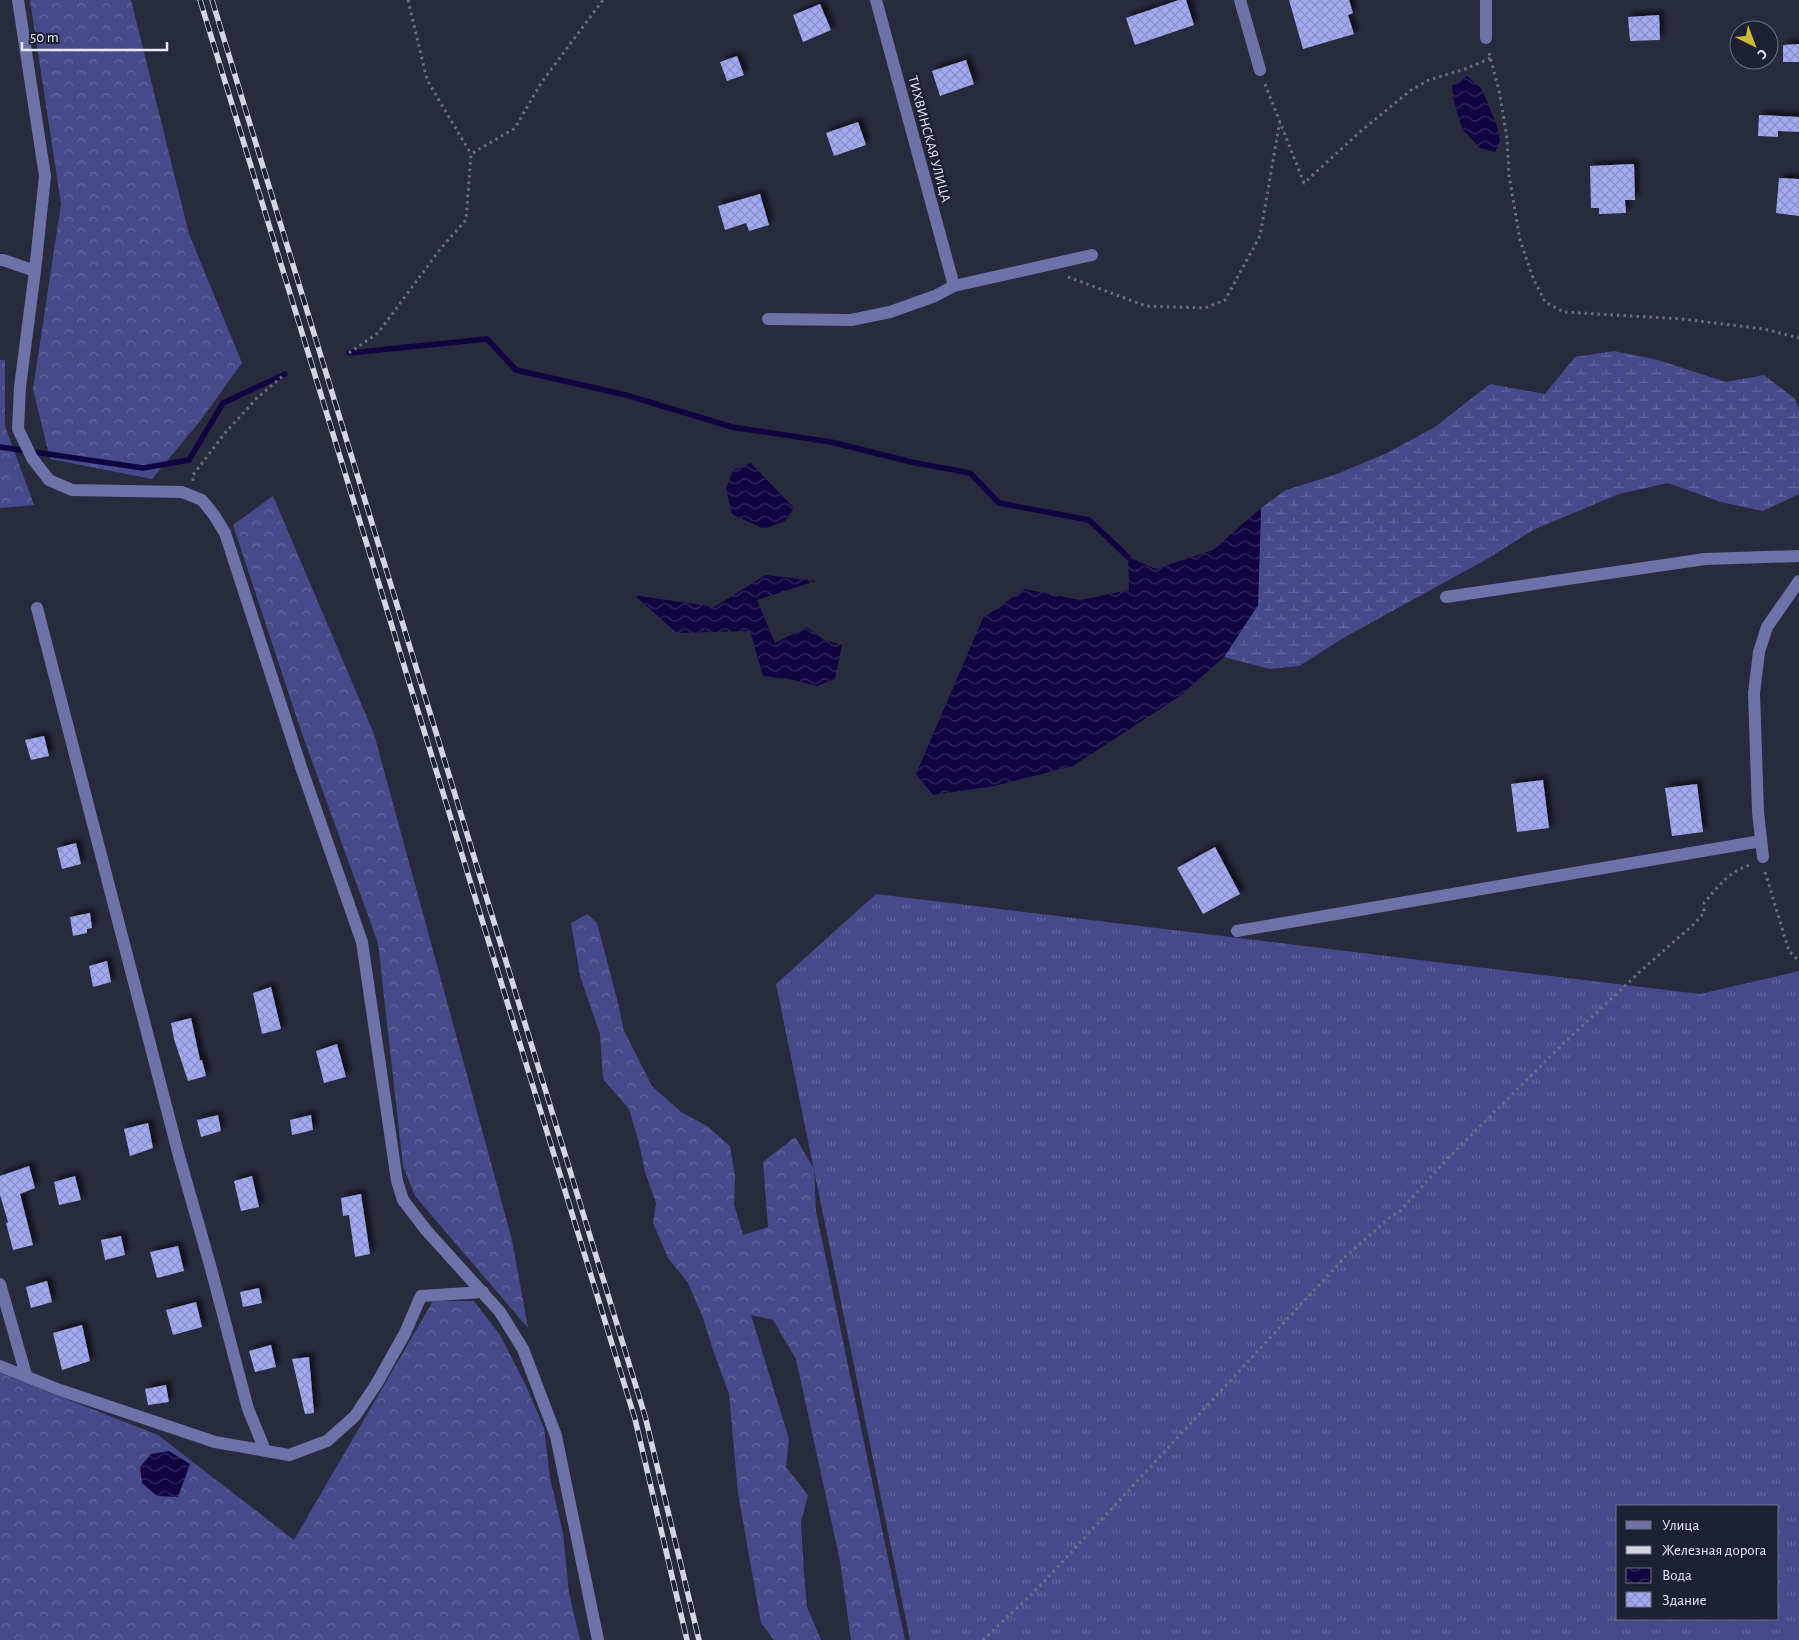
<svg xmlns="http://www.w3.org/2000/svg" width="1799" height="1640" font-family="'Alegreya Sans',sans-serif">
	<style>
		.grass { fill: url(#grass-tufts); fill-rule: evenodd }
		.forest { fill: url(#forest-crowns) }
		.wetland { fill: url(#wetland-marsh) }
		.water { fill: url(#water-waves) }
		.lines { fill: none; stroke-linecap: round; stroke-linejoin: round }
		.stream { stroke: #100541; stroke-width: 5.5 }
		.building { fill: url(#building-cross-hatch); filter: url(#shadow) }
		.path { stroke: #6d6f80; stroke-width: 3; stroke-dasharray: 2.5 4; stroke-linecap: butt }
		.minor { stroke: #6d72a9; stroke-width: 12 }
		.rail-casing { stroke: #d3d5e3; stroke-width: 5.5 }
		.rail { stroke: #1e2034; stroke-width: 4; stroke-dasharray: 11; stroke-linecap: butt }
		.labels { text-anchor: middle; stroke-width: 5; stroke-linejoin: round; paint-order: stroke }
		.street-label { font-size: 14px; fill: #e7e9f7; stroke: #1e2034 }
	</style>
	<defs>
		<pattern id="grass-tufts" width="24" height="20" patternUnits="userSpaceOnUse" patternTransform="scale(1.25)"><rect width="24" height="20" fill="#474a8a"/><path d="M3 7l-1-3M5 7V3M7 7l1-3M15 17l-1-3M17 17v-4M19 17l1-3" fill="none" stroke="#62649b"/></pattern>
		<pattern id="forest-crowns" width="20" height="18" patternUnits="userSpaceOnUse" patternTransform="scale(1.25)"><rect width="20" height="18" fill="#474a8a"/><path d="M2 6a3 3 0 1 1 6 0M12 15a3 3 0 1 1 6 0" fill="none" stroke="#62649b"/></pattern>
		<pattern id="wetland-marsh" width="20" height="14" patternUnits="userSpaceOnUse" patternTransform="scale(1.25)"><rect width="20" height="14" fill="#474a8a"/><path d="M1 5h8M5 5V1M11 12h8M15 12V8" fill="none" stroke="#62649b"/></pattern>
		<pattern id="water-waves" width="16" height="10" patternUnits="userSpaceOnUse" patternTransform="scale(1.25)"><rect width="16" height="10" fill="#100541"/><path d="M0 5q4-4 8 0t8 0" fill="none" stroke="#33295d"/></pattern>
		<pattern id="building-cross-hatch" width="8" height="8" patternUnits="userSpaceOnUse" patternTransform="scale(1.25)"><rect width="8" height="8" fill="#a1a9f1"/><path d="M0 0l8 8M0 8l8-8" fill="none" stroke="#8a90c7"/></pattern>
		<filter id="shadow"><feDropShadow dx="4.5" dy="-4.5" stdDeviation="2.5" flood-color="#0009"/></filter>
	</defs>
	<rect width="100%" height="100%" fill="#282a3e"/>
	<path class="grass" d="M876 894 1700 994 1799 971V1640H910L776 984ZM1618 1506H1778V1619H1618Z"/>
	<path class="forest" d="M30 0H131L189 234 242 363 200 421 152 479 50 459 33 389 61 204Z
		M0 360H5V426L34 505 0 508Z
		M273 496 374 734 512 1240 528 1328 415 1196 403 1166 378 943 301 731 233 525Z
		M587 914 597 923 618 1003 624 1031 652 1086 681 1112 707 1126 730 1146 735 1175 734 1204 743 1235 768 1227 763 1162 795 1137 814 1169 816 1211 905 1640H851L840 1561 796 1359 773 1320 751 1315 789 1439 786 1467 808 1495 801 1522 804 1574 807 1607 821 1640H774L761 1623 738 1493 729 1394 713 1350 703 1318 688 1283 668 1258 653 1223 656 1203 645 1172 639 1143 629 1109 603 1079 600 1034 580 976 571 923Z
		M433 1301H474L500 1335 527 1388 544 1428 550 1478 563 1533 569 1593 580 1640H0V1373L158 1435 294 1540Z"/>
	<path class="wetland" d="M1614 351 1658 360 1726 382 1764 375 1795 399 1799 409V494L1763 511 1721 502 1668 483 1619 494 1533 530 1487 559 1345 637 1299 666 1270 669 1224 657 1258 605 1261 508 1286 490 1337 474 1387 453 1435 427 1490 384 1545 394 1575 357Z"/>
	<path class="water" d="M1467 76 1481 88 1489 106 1498 129 1500 142 1495 152 1480 148 1462 129 1454 101 1452 86Z
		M751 463 794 508 785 521 764 529 732 514 726 489 733 470Z
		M1261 508 1258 605 1224 657 1180 696 1073 766 994 786 933 795 916 774 983 618 1025 589 1080 600 1129 590 1128 557 1156 569 1213 550Z
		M766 575 816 581 757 600 775 643 807 627 826 641 842 645 835 679 817 686 794 680 763 676 750 631 677 633 634 595 714 607Z
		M169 1451 190 1464 178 1497 157 1496 142 1483 140 1467 151 1454Z"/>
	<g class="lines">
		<path class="stream" d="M349 353 487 339 516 370 626 395 732 427 831 442 911 462 970 473 999 503 1089 520 1128 557
			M0 447 143 468 189 460 223 403 285 374"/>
	</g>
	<path class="building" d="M1179 0H1186L1194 25 1135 45 1126 18Z
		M1289 0H1349L1353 13 1348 15 1354 34 1303 49Z
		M820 4 831 30 803 42 793 15Z
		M1659 15 1660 40 1630 41 1628 17Z
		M1799 44V62H1783V45Z
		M737 56 744 75 727 81 720 62Z
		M966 60 974 84 940 96 932 71Z
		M1759 115 1799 117V132L1778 131V137L1758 136Z
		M858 122 866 145 834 156 826 133Z
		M1634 164 1635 200H1625L1626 213 1599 214V208H1591L1590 166Z
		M1779 178 1799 179V216L1776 213Z
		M760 194 769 225 749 231 746 223 725 230 718 206Z
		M44 736 49 756 31 760 25 740Z
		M1543 780 1549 828 1517 832 1511 784Z
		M1697 784 1703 832 1672 836 1665 788Z
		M76 843 81 864 62 869 57 848Z
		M1215 847 1240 894 1203 914 1177 868Z
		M90 913 92 928 87 929V933L73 936 70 917Z
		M107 961 111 982 93 987 89 966Z
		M271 987 281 1029 262 1034 253 993Z
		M191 1018 200 1060H202L206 1076 188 1081 174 1039 171 1023Z
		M337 1044 346 1077 324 1083 316 1051Z
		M218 1115 221 1131 201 1137 197 1120Z
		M311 1115 313 1130 292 1135 290 1120Z
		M148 1123 153 1148 130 1156 124 1129Z
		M29 1166 35 1188 20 1194 33 1245 13 1250 6 1223 8 1222 0 1195V1176Z
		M75 1176 81 1200 59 1205 54 1182Z
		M252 1176 259 1207 241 1211 234 1181Z
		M361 1194 370 1254 355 1257 349 1215 343 1216 341 1198Z
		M121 1236 125 1255 105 1260 101 1240Z
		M178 1246 184 1271 157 1278 150 1252Z
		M47 1281 52 1302 31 1308 26 1287Z
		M259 1288 262 1303 243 1307 240 1292Z
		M196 1302 202 1327 173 1335 166 1310Z
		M82 1325 90 1361 62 1370 53 1333Z
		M271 1345 276 1367 255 1372 249 1351Z
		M309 1357 314 1413 305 1414 292 1359Z
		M166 1385 169 1402 148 1405 145 1389Z"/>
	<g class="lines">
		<path class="path" d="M408 0 427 80 471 154
			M1489 53 1499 90 1507 138 1509 175 1520 240 1533 278 1545 302 1564 312 1682 319 1764 329 1799 338
			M1265 84 1304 183 1361 131 1411 90 1429 80 1465 69 1491 58
			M1068 277 1146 306 1205 308 1225 300 1260 236 1280 120
			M349 353 378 333 441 248 466 220 471 154 515 128 541 83 603 0
			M193 481V475L225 433 256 399 285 374
			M1765 872 1789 951 1799 961
			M983 1640 1039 1587 1344 1258 1389 1218 1400 1211 1450 1156 1564 1043 1644 968 1694 924 1704 913V903C1717 888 1729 871 1750 865"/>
		<path class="minor" d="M18 0 45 176 35 271 20 387 18 429 32 458 49 480 72 490 182 492 202 500 214 515 225 533 301 767 362 942 397 1181 403 1200 426 1230 500 1312 523 1349 556 1436 598 1640
			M876 0 954 286
			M1240 0 1260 70
			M1486 0V38
			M0 260H3L35 271
			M768 319 851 320 890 312 935 296 954 286 1092 255
			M1446 597 1705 559 1799 556
			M37 608 179 1156 210 1265 248 1409 265 1450
			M1763 857 1758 812 1754 693 1759 652 1767 627 1799 581
			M1237 931 1761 841
			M0 1284 26 1375
			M0 1366 60 1390 215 1442 289 1455 327 1441 355 1416 377 1383 405 1333 421 1296 483 1292"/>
		<g class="rail-casing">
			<path id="rail" d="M200 0 635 1419 687 1640
				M212 0 645 1416 699 1640"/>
		</g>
		<use href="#rail" class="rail"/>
	</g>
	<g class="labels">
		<g class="street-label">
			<text transform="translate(930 139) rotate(75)" y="5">ТИХВИНСКАЯ УЛИЦА</text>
		</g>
	</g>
	<rect x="1616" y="1505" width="162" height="115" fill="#1e2034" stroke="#6e7082"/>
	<rect x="1626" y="1521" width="25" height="8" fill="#6d72a9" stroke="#6e7082"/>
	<text x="1662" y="1530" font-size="15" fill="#e7e9f7">Улица</text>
	<rect x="1626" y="1546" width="25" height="8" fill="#d3d5e3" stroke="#6e7082"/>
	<text x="1662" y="1555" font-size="15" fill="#e7e9f7">Железная дорога</text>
	<rect x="1626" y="1568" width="25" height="15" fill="url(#water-waves)" stroke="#6e7082"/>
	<text x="1662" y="1580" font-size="15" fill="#e7e9f7">Вода</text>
	<rect x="1626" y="1592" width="25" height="15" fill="url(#building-cross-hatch)" stroke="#6e7082"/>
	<text x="1662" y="1605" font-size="15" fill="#e7e9f7">Здание</text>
	<g transform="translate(1754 45) rotate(138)"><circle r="24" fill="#1e2034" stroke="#6e7082"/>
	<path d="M0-4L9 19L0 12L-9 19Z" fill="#ceb837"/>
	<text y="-8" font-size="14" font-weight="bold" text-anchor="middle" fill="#e7e9f7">С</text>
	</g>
	<path d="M22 42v8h145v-8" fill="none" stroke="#e7e9f7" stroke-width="2.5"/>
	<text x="30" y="42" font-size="15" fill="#e7e9f7" stroke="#1e2034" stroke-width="4" paint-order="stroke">50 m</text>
</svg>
